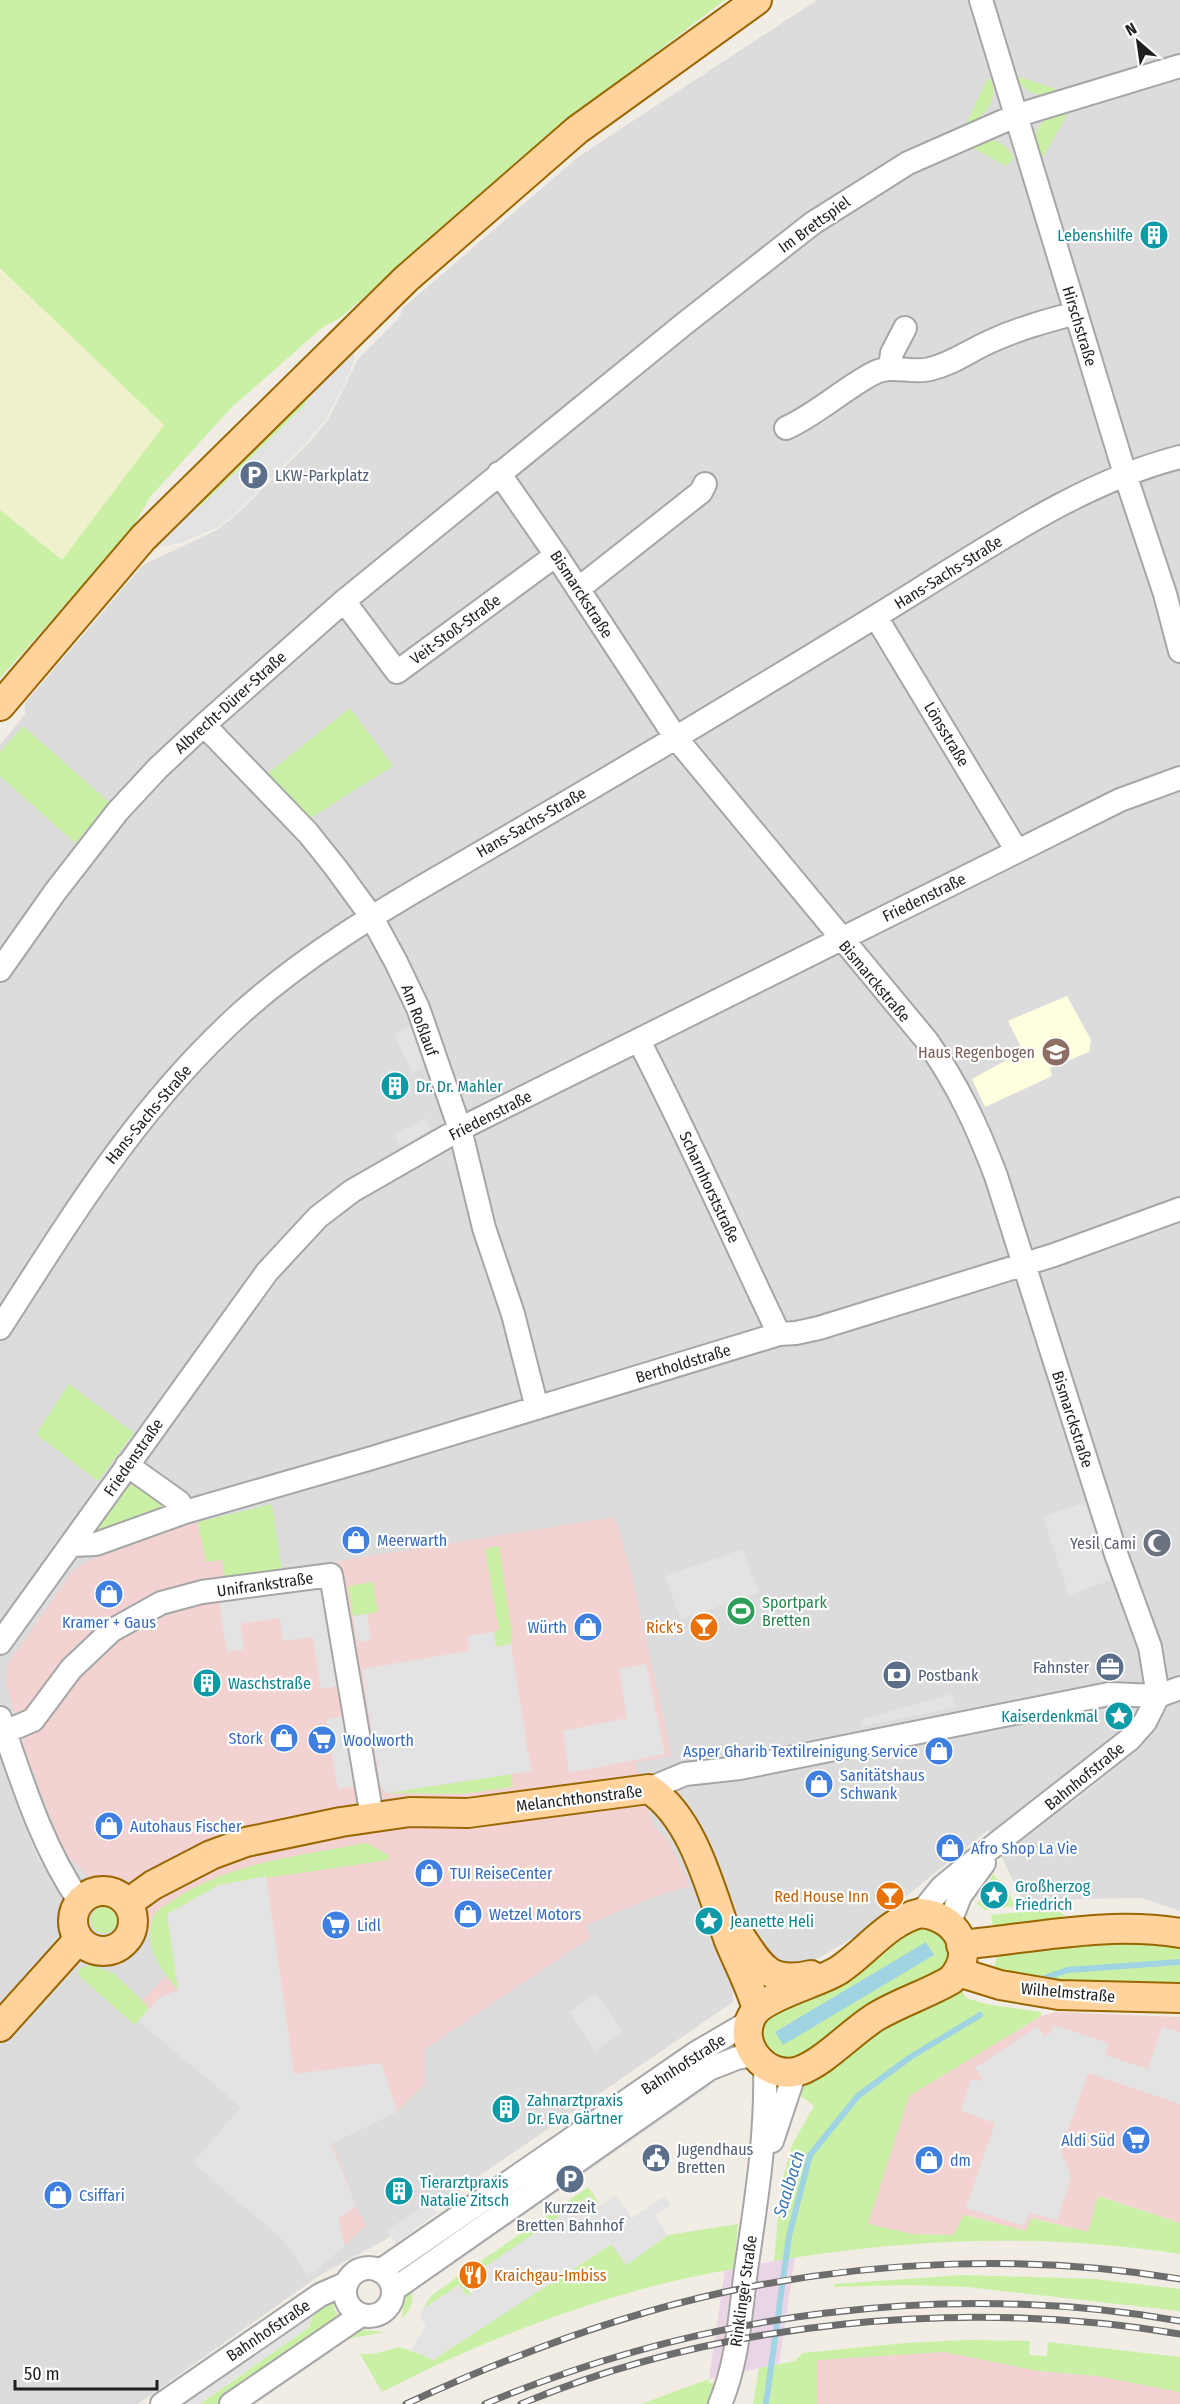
<svg xmlns="http://www.w3.org/2000/svg" width="1180" height="2404" font-family="'Fira Sans Condensed',sans-serif">
	<style>
		.residential { fill: #dddcdc }
		.commercial { fill: #f3d3d2 }
		.industrial { fill: #ead5e7 }
		.education { fill: #ffffdf }
		.farmland { fill: #eff1cd }
		.grass { fill: #caf0a5 }
		.parking { fill: #e3e3e3 }
		.water { fill: #a0d4e3 }
		.lines { fill: none; stroke-linecap: round; stroke-linejoin: round }
		.stream { stroke: #a0d4e3; stroke-width: 6 }
		.minor-casing { stroke: #a6a6a6; stroke-width: 26 }
		.major-casing { stroke: #9a6600; stroke-width: 32 }
		.minor { stroke: #fff; stroke-width: 22 }
		.major { stroke: #ffd39b; stroke-width: 28 }
		.rail-casing { stroke: #6d6d6d; stroke-width: 7 }
		.rail { stroke: #fff; stroke-width: 4.5; stroke-dasharray: 14; stroke-linecap: butt }
		.labels { text-anchor: middle; stroke-width: 4.5; stroke-linejoin: round; paint-order: stroke }
		.street-label { font-size: 16px; fill: #1f1f1f; stroke: #fff }
		.culture-label { font-size: 16px; fill: #0d838f; stroke: #fff; text-anchor: start }
		.service-label { font-size: 16px; fill: #4e5e75; stroke: #fff; text-anchor: start }
		.education-label { font-size: 16px; fill: #785e54; stroke: #fff; text-anchor: end }
		.shop-label { font-size: 16px; fill: #366cbe; stroke: #fff; text-anchor: start }
		.worship-label { font-size: 16px; fill: #5b616d; stroke: #fff; text-anchor: end }
		.leisure-label { font-size: 16px; fill: #27864d; stroke: #fff; text-anchor: start }
		.food-label { font-size: 16px; fill: #c56008; stroke: #fff; text-anchor: end }
		.water-label { font-size: 18px; font-style: italic; fill: #3f79b1; stroke: #fff }
	</style>
	<rect width="100%" height="100%" fill="#f1ece4"/>
	<path class="residential" d="M817 0H1180V1911L1142 1898 1079 1899 1024 1903 988 1830 861 1933 814 1961 795 1965 775 1961 732 1985 733 2002 390 2237 320 2275 138 2404H0V745L25 714V703L143 565 217 530 236 515 308 444 328 420 358 359 399 318 403 308 578 157Z"/>
	<path class="commercial" d="M615 1517 632 1576 672 1756 635 1763 653 1825 668 1841 690 1886 656 1896 586 1925 590 1938 425 2049V2084L397 2112 333 2143 356 2206 366 2226 308 2276 281 2238 193 2163 241 2107 130 2012 166 1976 151 1946 146 1908 133 1880 89 1877 68 1857 54 1827 22 1742 6 1682 9 1662 73 1570 117 1545 198 1522 206 1561 222 1560 225 1579Z
		M1055 2012 1180 2017V2223L1099 2196 1088 2232 1032 2218 1026 2231 965 2215 953 2235 912 2234 867 2224 909 2096 1041 2016Z
		M944 2352 1039 2371 1097 2376 1180 2392V2404H817V2360Z"/>
	<path class="industrial" d="M795 2257 779 2364 709 2379 725 2270Z"/>
	<path class="education" d="M1067 996 1091 1040 1089 1052 1050 1068 1052 1076 985 1107 972 1079 1023 1051 1008 1021Z"/>
	<path class="farmland" d="M0 268 165 425 62 560 0 510Z"/>
	<path class="grass" d="M0 0H725L575 114 340 318 323 327 232 407 150 497 131 531 0 678V510L62 560 164 425 0 268Z
		M1017 76 1058 90V93C1039 98 1026 94 1015 77Z
		M987 79H991C999 102 985 114 967 126L966 124Z
		M1064 111 1067 115 1042 159 1038 157C1031 130 1038 121 1064 111Z
		M985 140C1000 139 1007 146 1014 158L1006 166 969 146Z
		M317 385 303 407 201 506 188 508Z
		M350 708 393 766 309 819 267 774Z
		M23 726 110 803 75 843 0 776V752Z
		M69 1384 134 1433 98 1481 36 1434Z
		M133 1485H140L170 1509 94 1533 127 1488Z
		M272 1504 282 1571 225 1579 222 1560 206 1562 198 1522Z
		M499 1546 512 1635 511 1644 496 1647 494 1632 499 1630 485 1549Z
		M373 1582 378 1612 353 1616 348 1586Z
		M511 1774 513 1787 462 1794 387 1793Z
		M367 1843 388 1855 389 1860 219 1885 176 1909 178 1990C159 1967 141 1942 155 1913 217 1863 293 1857 367 1843Z
		M993 1874 1008 1890 1014 1906 985 1910 977 1904Z
		M91 1920a13 13 0 1 1 26 0a13 13 0 1 1-26 0Z
		M1058 1908 1064 1916 1030 1929 995 1935 991 1915Z
		M924 1927C950 1933 952 1953 940 1973L795 2058C772 2060 756 2042 766 2020L908 1930Z
		M1180 1940V1987L1075 1984 993 1974 997 1953 1043 1944Z
		M91 1964 114 1974 146 2004 148 2011 135 2025 79 1976 78 1970Z
		M960 1987 966 1998 986 2004 1041 2012V2016L909 2096 868 2224 912 2234 953 2235 964 2215 1026 2231 1031 2218 1088 2232 1098 2196 1180 2223V2254C1046 2233 907 2238 774 2261L781 2186 792 2145 814 2106 797 2093 801 2084 857 2040Z
		M588 2187 599 2203 596 2205 590 2196 482 2269 478 2263Z
		M738 2224 734 2269C619 2287 485 2338 382 2392L360 2354H373L400 2347 433 2359 612 2244 626 2265 668 2235Z
		M964 2275 1095 2279 1180 2289V2311L967 2287 905 2285 834 2287V2284Z
		M459 2276 471 2294 467 2296 459 2285 423 2309 431 2296Z
		M411 2287C414 2300 412 2309 402 2318L404 2293Z
		M332 2294 334 2309 341 2319 218 2404H200L308 2328 318 2306Z
		M355 2329 384 2332 343 2340Z
		M966 2340 1030 2341 1029 2355 1047 2356 1048 2342 1180 2357V2392L1097 2376 1039 2371 944 2352 817 2360V2404H753L759 2368 795 2361 803 2353 906 2343Z
		M709 2379 708 2383H715L707 2404H641Z"/>
	<path class="parking" d="M348 344 355 359 344 385 326 419 306 443 235 514 216 528 183 542 145 550 188 508 201 506 303 407Z
		M712 762 821 895 818 900 708 764Z
		M411 1025 424 1067 413 1073 394 1035Z
		M426 1118 431 1129 400 1147 395 1135Z
		M1085 1502 1111 1580 1069 1595 1043 1517Z
		M743 1549 759 1592 681 1620 665 1576Z
		M323 1584 339 1686 321 1689 313 1637 283 1641 280 1618 240 1624 244 1649 227 1652 219 1600Z
		M367 1614 371 1640 357 1642 353 1616Z
		M494 1632 496 1647 511 1644 531 1771 387 1793 380 1784 362 1669 469 1651 467 1636Z
		M646 1664 665 1754 569 1773 563 1731 627 1718 619 1669Z
		M952 1694 956 1707 860 1727 862 1719Z
		M345 1716 356 1786 338 1789 326 1719Z
		M1127 1751 1131 1755 1071 1805 1067 1800Z
		M10 1777 43 1861 39 1863 6 1778Z
		M266 1876 294 2074 381 2063 397 2112 331 2144 356 2206 338 2219 345 2246 308 2276 281 2238 193 2163 241 2107 138 2021 159 1998 178 1990 167 1914 219 1885Z
		M596 1994 623 2031 596 2051 569 2012Z
		M1054 2025 1108 2043 1105 2055 1148 2069 1162 2027 1180 2032V2104L1088 2073 1061 2149 1071 2177 1057 2220 1029 2213 1024 2226 966 2208 995 2123 961 2111 971 2079 981 2081 982 2077 975 2068 1038 2026 1045 2037 1051 2032Z
		M705 2081 709 2087 434 2278 430 2271Z
		M602 2100 606 2106 566 2134 562 2128Z
		M590 2195 596 2205H601L616 2195 632 2218 665 2196 671 2205 655 2216 668 2235 626 2265 611 2244 433 2360 411 2350 426 2326 420 2317 423 2309 459 2285 467 2296 490 2281 482 2269Z
		M429 2202 437 2213 396 2243 387 2230Z
		M318 2306 308 2328 199 2404H176Z
		M329 2346 333 2351 261 2400 257 2395Z"/>
	<path class="water" d="M926 1942 934 1955 783 2045 775 2032Z"/>
	<g class="lines">
		<path class="stream" d="M1042 1979 1067 1970 1180 1962
			M766 2404 789 2236 810 2155 858 2096 909 2058 980 2015"/>
		<g class="minor-casing">
			<path id="minor" d="M981 0 1125 474 1165 594 1180 651
				M890 367 892 353 905 328
				M786 428C817 414 842 390 872 374 891 363 910 374 930 369 952 364 969 351 989 342 1017 329 1046 321 1076 313
				M499 473 556 555 676 738 927 1041C958 1085 977 1126 996 1176L1116 1554 1150 1647 1158 1696
				M578 589 701 492 705 484
				M344 601 397 672 556 555
				M876 617 1017 851
				M204 725 308 833 336 868 371 916 396 962 418 1008 460 1129 484 1228 513 1314 537 1408
				M0 970 55 892 118 811 158 768 204 725 344 601 684 324 813 223 908 163 1015 116 1180 66
				M639 1041C689 1137 732 1236 779 1334
				M0 1328C74 1213 138 1107 240 1014 303 957 378 912 451 870 526 826 602 782 677 737 758 688 840 639 920 589 1002 538 1086 481 1180 457
				M127 1465 179 1502 185 1512
				M71 1545 96 1544 185 1512 372 1458 779 1334 796 1333 819 1328 1054 1255 1180 1209
				M0 1643 267 1272 318 1217 352 1191 460 1129 1120 800 1180 778
				M0 1718C22 1781 42 1847 80 1902
				M0 1734 33 1720 71 1669 111 1631 161 1603 202 1592 331 1575 372 1817
				M649 1789 685 1774 740 1768 1109 1694 1158 1696 1180 1688
				M921 1913 942 1887 959 1873 1130 1739 1145 1722 1158 1696
				M950 1922 960 1896 984 1863
				M772 2141 795 2072
				M345 2292a24 24 0 1 1 48 0a24 24 0 1 1-48 0Z
				M380 2271 696 2053 749 2022
				M393 2290 709 2069 737 2058 754 2055
				M162 2404 320 2295 347 2283
				M231 2404 361 2315
				M720 2404C738 2362 740 2315 746 2270 756 2202 767 2135 765 2066"/>
		</g>
		<g class="major-casing">
			<path id="major" d="M0 706 143 538 406 279 577 130 757 0
				M73 1921a30 30 0 1 1 60 0a30 30 0 1 1-60 0Z
				M128 1903 153 1885 211 1855 246 1842 341 1822 410 1812 468 1813 649 1789C694 1818 711 1892 729 1941 738 1963 750 1985 757 2009
				M921 1913C956 1916 978 1951 951 1980 927 1994 901 2002 877 2016 852 2031 825 2062 799 2071 767 2081 736 2045 752 2016 762 1996 817 1984 839 1970 866 1952 889 1920 921 1913Z
				M738 1933C761 1966 767 1985 811 1975
				M961 1945C1033 1938 1108 1921 1180 1933
				M958 1972 1000 1985 1059 1995 1180 1998
				M0 2027 79 1939"/>
		</g>
		<use href="#minor" class="minor"/>
		<use href="#major" class="major"/>
		<g class="rail-casing">
			<path id="rail" d="M406 2404C508 2357 615 2316 725 2292 872 2260 1031 2254 1180 2279
				M485 2404C701 2313 947 2280 1180 2321
				M521 2404C721 2320 966 2298 1180 2334"/>
		</g>
		<use href="#rail" class="rail"/>
	</g>
	<defs>
		<g id="building-disc" transform="scale(1.5)"><circle r="9.5" fill="#0f9aa8" stroke="#fff"/><path d="M-4-6H4V6H1V3H-1V6H-4ZM-2.5-4.3h1.7v1.8h-1.7ZM.8-4.3h1.7v1.8H.8ZM-2.5-1h1.7V.8h-1.7ZM.8-1h1.7V.8H.8Z" fill="#fff"/></g>
		<g id="parking-disc" transform="scale(1.5)"><circle r="9.5" fill="#5c6f8a" stroke="#fff"/><path d="M-3.5-5.5H1a3.5 3.5 0 0 1 0 7H-1V5.5H-3.5ZM-1-3.4V-.6H.8a1.4 1.4 0 0 0 0-2.8Z" fill="#fff"/></g>
		<g id="school-disc" transform="scale(1.5)"><circle r="9.5" fill="#8d6e63" stroke="#fff"/><path d="M0-5L7-2L0 1L-7-2ZM-4 1L0 2.5L4 1V4Q0 6-4 4Z" fill="#fff"/></g>
		<g id="shop-disc" transform="scale(1.5)"><circle r="9.5" fill="#3f7fe0" stroke="#fff"/><path d="M-5-2.5h2.3a2.7 3.5 0 0 1 5.4 0H5L5.5 6h-11ZM-1.5-2.5h3a1.5 2.3 0 0 0-3 0Z" fill="#fff"/></g>
		<g id="mosque-disc" transform="scale(1.5)"><circle r="9.5" fill="#6b7280" stroke="#fff"/><path d="M3.5-4.9A6 6 0 1 0 3.5 4.9A5 5 0 1 1 3.5-4.9Z" fill="#fff"/></g>
		<g id="stadium-disc" transform="scale(1.5)"><circle r="9.5" fill="#2e9e5b" stroke="#fff"/><path d="M0-5a6.5 5 0 1 0 0 10a6.5 5 0 1 0 0-10ZM-3.5-1.8h7v3.6h-7Z" fill="#fff"/></g>
		<g id="bar-disc" transform="scale(1.5)"><circle r="9.5" fill="#e8710a" stroke="#fff"/><path d="M-6-5H6L.8 .8V4.5H3.5V6h-7V4.5H-.8V.8Z" fill="#fff"/></g>
		<g id="office-disc" transform="scale(1.5)"><circle r="9.5" fill="#5c6f8a" stroke="#fff"/><path d="M-6-3h4V-5.5h4V-3h4V5H-6ZM-1-4.5V-3h2v-1.5ZM-6 0V1H6V0Z" fill="#fff"/></g>
		<g id="bank-disc" transform="scale(1.5)"><circle r="9.5" fill="#5c6f8a" stroke="#fff"/><path d="M-6-4H6V4H-6ZM0-2.3a2.3 2.3 0 1 0 0 4.6a2.3 2.3 0 1 0 0-4.6Z" fill="#fff"/></g>
		<g id="sight-disc" transform="scale(1.5)"><circle r="9.5" fill="#0f9aa8" stroke="#fff"/><path d="M0-6L1.8-2.2L6-1.7L2.9 1.2L3.7 5.4L0 3.3L-3.7 5.4L-2.9 1.2L-6-1.7L-1.8-2.2Z" fill="#fff"/></g>
		<g id="supermarket-disc" transform="scale(1.5)"><circle r="9.5" fill="#3f7fe0" stroke="#fff"/><path d="M-6-5.5h2.5l.6 2H6L4.5 2H-2.5L-4.4-4H-6ZM-1.5 3.2a1.3 1.3 0 1 0 .1 0ZM3 3.2a1.3 1.3 0 1 0 .1 0Z" fill="#fff"/></g>
		<g id="civic-disc" transform="scale(1.5)"><circle r="9.5" fill="#5c6f8a" stroke="#fff"/><path d="M-.6-6.5H3V-4.5H.6V-3L4-1V1h2V6H-6V1h2V-1L-.6-3ZM-1.2 2.5V6h2.4V2.5Z" fill="#fff"/></g>
		<g id="restaurant-disc" transform="scale(1.5)"><circle r="9.5" fill="#e8710a" stroke="#fff"/><path d="M-5-6h1v4h1v-4h1v4h1v-4h1v5L-1.5 .5V6h-2V.5L-5-1ZM5-6V6H3V1.5H1.5Q1.5-4 5-6Z" fill="#fff"/></g>
	</defs>
	<g fill-rule="evenodd">
		<use href="#building-disc" x="1154" y="235"/>
		<use href="#parking-disc" x="254" y="475"/>
		<use href="#school-disc" x="1056" y="1052"/>
		<use href="#building-disc" x="395" y="1086"/>
		<use href="#shop-disc" x="356" y="1540"/>
		<use href="#mosque-disc" x="1157" y="1543"/>
		<use href="#shop-disc" x="109" y="1594"/>
		<use href="#stadium-disc" x="741" y="1611"/>
		<use href="#shop-disc" x="588" y="1627"/>
		<use href="#bar-disc" x="704" y="1627"/>
		<use href="#office-disc" x="1110" y="1667"/>
		<use href="#bank-disc" x="897" y="1675"/>
		<use href="#building-disc" x="207" y="1683"/>
		<use href="#sight-disc" x="1119" y="1716"/>
		<use href="#shop-disc" x="284" y="1738"/>
		<use href="#supermarket-disc" x="322" y="1740"/>
		<use href="#shop-disc" x="939" y="1751"/>
		<use href="#shop-disc" x="819" y="1784"/>
		<use href="#shop-disc" x="109" y="1826"/>
		<use href="#shop-disc" x="950" y="1848"/>
		<use href="#shop-disc" x="429" y="1873"/>
		<use href="#sight-disc" x="994" y="1895"/>
		<use href="#bar-disc" x="890" y="1896"/>
		<use href="#shop-disc" x="468" y="1914"/>
		<use href="#sight-disc" x="709" y="1921"/>
		<use href="#supermarket-disc" x="336" y="1925"/>
		<use href="#building-disc" x="506" y="2109"/>
		<use href="#supermarket-disc" x="1136" y="2140"/>
		<use href="#civic-disc" x="656" y="2158"/>
		<use href="#shop-disc" x="929" y="2160"/>
		<use href="#parking-disc" x="570" y="2179"/>
		<use href="#building-disc" x="399" y="2191"/>
		<use href="#shop-disc" x="58" y="2195"/>
		<use href="#restaurant-disc" x="473" y="2275"/>
	</g>
	<g class="labels">
		<g class="street-label">
			<text transform="translate(814 224) rotate(-36)" y="6">Im Brettspiel</text>
			<text transform="translate(1080 326) rotate(73)" y="6">Hirschstraße</text>
			<text transform="translate(948 572) rotate(-32)" y="6">Hans-Sachs-Straße</text>
			<text transform="translate(582 594) rotate(57)" y="6">Bismarckstraße</text>
			<text transform="translate(455 629) rotate(-36)" y="6">Veit-Stoß-Straße</text>
			<text transform="translate(230 702) rotate(-42)" y="6">Albrecht-Dürer-Straße</text>
			<text transform="translate(947 734) rotate(59)" y="6">Lönsstraße</text>
			<text transform="translate(531 822) rotate(-30)" y="6">Hans-Sachs-Straße</text>
			<text transform="translate(924 897) rotate(-26)" y="6">Friedenstraße</text>
			<text transform="translate(875 981) rotate(50)" y="6">Bismarckstraße</text>
			<text transform="translate(420 1020) rotate(69)" y="6">Am Roßlauf</text>
			<text transform="translate(148 1114) rotate(-50)" y="6">Hans-Sachs-Straße</text>
			<text transform="translate(490 1115) rotate(-27)" y="6">Friedenstraße</text>
			<text transform="translate(710 1187) rotate(65)" y="6">Scharnhorststraße</text>
			<text transform="translate(683 1363) rotate(-17)" y="6">Bertholdstraße</text>
			<text transform="translate(1073 1419) rotate(72)" y="6">Bismarckstraße</text>
			<text transform="translate(133 1457) rotate(-55)" y="6">Friedenstraße</text>
			<text transform="translate(265 1584) rotate(-8)" y="6">Unifrankstraße</text>
			<text transform="translate(1084 1776) rotate(-39)" y="6">Bahnhofstraße</text>
			<text transform="translate(579 1798) rotate(-7)" y="6">Melanchthonstraße</text>
			<text transform="translate(1068 1992) rotate(5)" y="6">Wilhelmstraße</text>
			<text transform="translate(683 2064) rotate(-33)" y="6">Bahnhofstraße</text>
			<text transform="translate(743 2291) rotate(-82)" y="6">Rinklinger Straße</text>
			<text transform="translate(268 2330) rotate(-34)" y="6">Bahnhofstraße</text>
		</g>
		<g class="culture-label">
			<text x="1133" y="241" text-anchor="end">Lebenshilfe</text>
			<text x="416" y="1092">Dr. Dr. Mahler</text>
			<text x="228" y="1689">Waschstraße</text>
			<text x="1098" y="1722" text-anchor="end">Kaiserdenkmal</text>
			<text x="1015" y="1892">Großherzog<tspan x="1015" dy="18">Friedrich</tspan></text>
			<text x="730" y="1927">Jeanette Heli</text>
			<text x="527" y="2106">Zahnarztpraxis<tspan x="527" dy="18">Dr. Eva Gärtner</tspan></text>
			<text x="420" y="2188">Tierarztpraxis<tspan x="420" dy="18">Natalie Zitsch</tspan></text>
		</g>
		<g class="service-label">
			<text x="275" y="481">LKW-Parkplatz</text>
			<text x="1089" y="1673" text-anchor="end">Fahnster</text>
			<text x="918" y="1681">Postbank</text>
			<text x="677" y="2155">Jugendhaus<tspan x="677" dy="18">Bretten</tspan></text>
			<text x="570" y="2213" text-anchor="middle">Kurzzeit<tspan x="570" dy="18">Bretten Bahnhof</tspan></text>
		</g>
		<g class="education-label">
			<text x="1035" y="1058">Haus Regenbogen</text>
		</g>
		<g class="shop-label">
			<text x="377" y="1546">Meerwarth</text>
			<text x="109" y="1628" text-anchor="middle">Kramer + Gaus</text>
			<text x="567" y="1633" text-anchor="end">Würth</text>
			<text x="263" y="1744" text-anchor="end">Stork</text>
			<text x="343" y="1746">Woolworth</text>
			<text x="918" y="1757" text-anchor="end">Asper Gharib Textilreinigung Service</text>
			<text x="840" y="1781">Sanitätshaus<tspan x="840" dy="18">Schwank</tspan></text>
			<text x="130" y="1832">Autohaus Fischer</text>
			<text x="971" y="1854">Afro Shop La Vie</text>
			<text x="450" y="1879">TUI ReiseCenter</text>
			<text x="489" y="1920">Wetzel Motors</text>
			<text x="357" y="1931">Lidl</text>
			<text x="1115" y="2146" text-anchor="end">Aldi Süd</text>
			<text x="950" y="2166">dm</text>
			<text x="79" y="2201">Csiffari</text>
		</g>
		<g class="worship-label">
			<text x="1136" y="1549">Yesil Cami</text>
		</g>
		<g class="leisure-label">
			<text x="762" y="1608">Sportpark<tspan x="762" dy="18">Bretten</tspan></text>
		</g>
		<g class="food-label">
			<text x="683" y="1633">Rick's</text>
			<text x="869" y="1902">Red House Inn</text>
			<text x="494" y="2281" text-anchor="start">Kraichgau-Imbiss</text>
		</g>
		<g class="water-label">
			<text transform="translate(789 2184) rotate(-73)" y="6">Saalbach</text>
		</g>
	</g>
	<g transform="translate(1138 42) rotate(331)" stroke="#ffffff" stroke-width="4.5" paint-order="stroke">
	<path d="M0-4.5L10 22L0 15L-10 22Z" fill="#1f1f1f"/>
	<text y="-9" font-size="16" font-weight="bold" text-anchor="middle" fill="#1f1f1f">N</text>
	</g>
	<path d="M15 2380v9h142v-9" fill="none" stroke="#1f1f1f" stroke-width="3"/>
	<text x="24" y="2380" font-size="18" fill="#1f1f1f" stroke="#ffffff" stroke-width="4.5" paint-order="stroke">50 m</text>
</svg>
